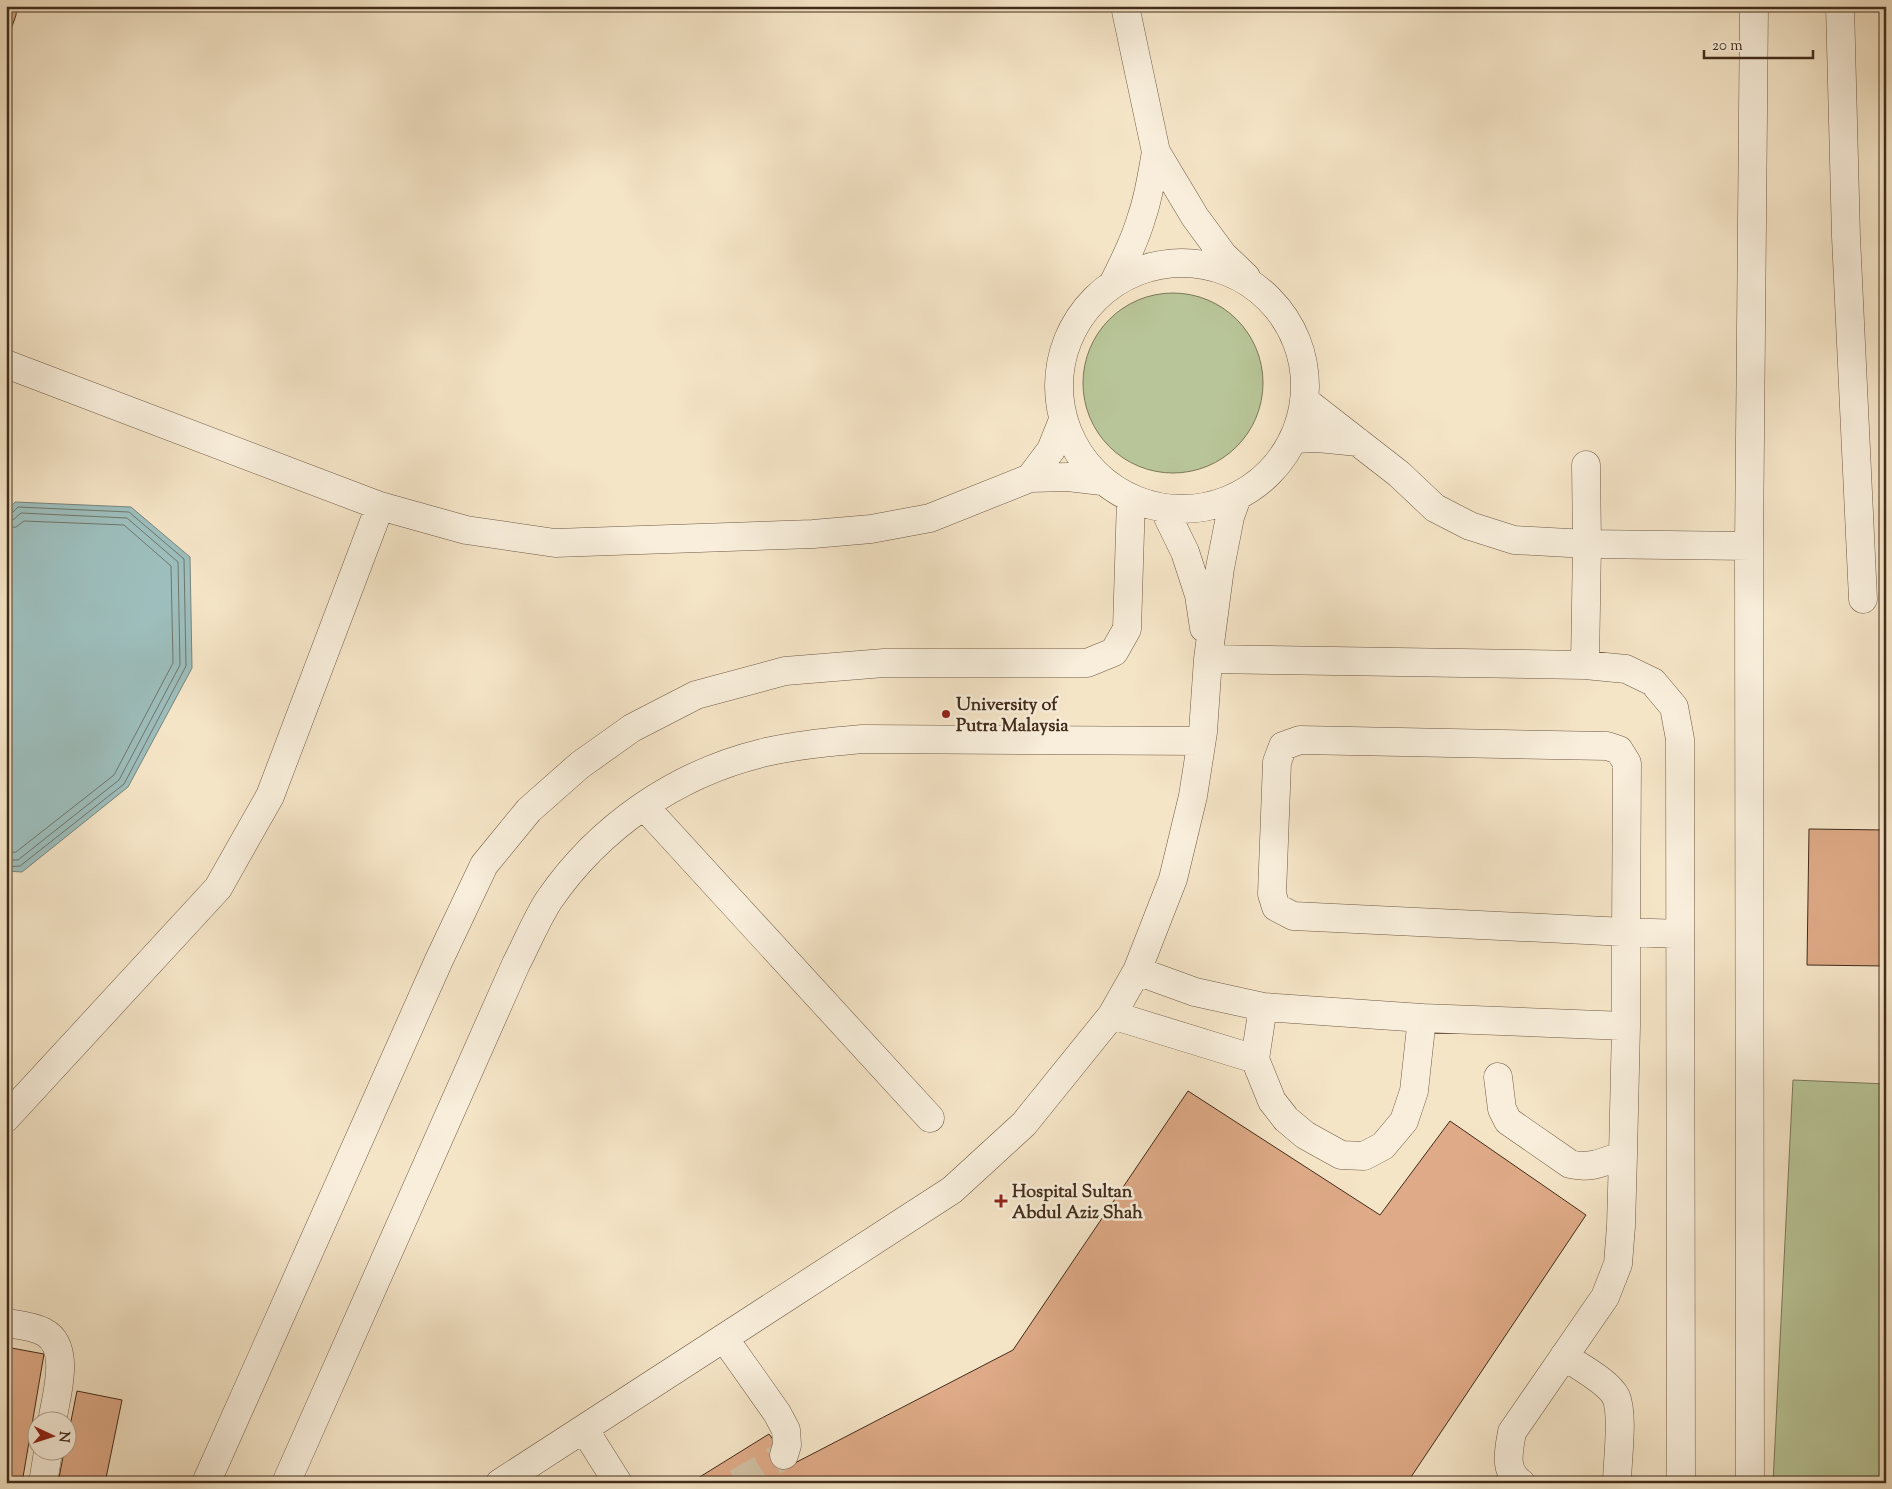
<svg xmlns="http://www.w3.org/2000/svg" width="1892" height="1489" font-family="'Sorts Mill Goudy',serif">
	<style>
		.green { fill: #b8c598; stroke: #7d7859 }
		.water { fill: #9dbebc; stroke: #79847b }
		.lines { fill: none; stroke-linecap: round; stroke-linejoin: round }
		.shore { stroke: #70756b; stroke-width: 1 }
		.building { fill: #deaa87; stroke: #422c1a }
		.minor-tunnel { stroke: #d1c0a4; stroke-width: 28; stroke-dasharray: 28 14; stroke-linecap: butt }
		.minor-casing { stroke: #6f5a45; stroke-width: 29 }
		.minor { stroke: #f8eedb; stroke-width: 28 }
		.poi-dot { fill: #8f2418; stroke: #f8eedb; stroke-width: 2 }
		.labels { text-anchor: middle; stroke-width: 5; stroke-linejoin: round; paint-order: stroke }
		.poi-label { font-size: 18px; font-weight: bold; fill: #422c1a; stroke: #f8eedb; text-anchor: start }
	</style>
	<rect width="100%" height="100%" fill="#f5e5c7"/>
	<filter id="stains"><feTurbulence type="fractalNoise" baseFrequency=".004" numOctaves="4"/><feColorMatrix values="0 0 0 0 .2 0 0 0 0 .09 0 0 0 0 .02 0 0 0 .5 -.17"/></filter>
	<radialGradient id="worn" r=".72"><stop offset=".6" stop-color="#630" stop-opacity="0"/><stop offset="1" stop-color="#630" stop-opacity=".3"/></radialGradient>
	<path class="green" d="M1083 383a90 90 0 1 1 180 0a90 90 0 1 1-180 0Z
		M1793 1080 1886 1084V1483H1773Z"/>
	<path class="water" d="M15 502 131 507 190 557 192 668 128 787 22 872 6 871V512Z"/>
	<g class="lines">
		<path class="shore" d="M6 515 11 514 18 507 129 512 184 559 186 666 124 784 20 866 6 867
			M6 521 13 520 21 513 127 518 178 562 180 665 119 780 18 860H6
			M6 528 16 527 24 521 124 525 171 566 173 663 114 775 16 852 6 853"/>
	</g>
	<path class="building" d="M6 6H17L16 15 6 44Z
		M1809 829 1886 830V966L1807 965Z
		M1188 1091 1380 1215 1450 1121 1586 1215 1407 1483H690L769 1434 791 1465 1013 1350Z
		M6 1347 44 1354 22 1483H6Z
		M77 1391 122 1400 105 1483H58L64 1452H68V1436Z"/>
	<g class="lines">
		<path class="minor-tunnel" d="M737 1483 784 1455"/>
		<g class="minor-casing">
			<path id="minor" d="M1125 6 1156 152 1195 217 1223 255 1246 277
				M1840 6 1846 237 1863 599
				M1059 386a123 123 0 1 1 246 0a123 123 0 1 1-246 0Z
				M1113 284C1124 262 1135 240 1142 216 1149 196 1152 174 1156 152
				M6 364 380 506 466 530 555 543 813 534 871 529 930 518 1030 478 1068 477 1102 481
				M1304 400 1399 474 1435 508 1470 526 1514 540 1587 544 1749 546 1754 6
				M1293 439 1318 438 1358 442
				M1030 478 1051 450 1063 420
				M1164 509 1185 552 1199 595 1204 628
				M1749 546 1750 1483
				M1208 659 1585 665 1626 669 1653 682 1674 707 1680 739 1681 1483
				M1585 665 1587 544 1586 465
				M1300 740 1607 746 1619 750 1627 763 1626 932 1293 916 1276 907 1272 894 1277 762 1283 746Z
				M644 806 930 1118
				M1137 971 1195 992 1263 1007 1422 1018 1626 1026
				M1263 1007 1255 1059 1272 1101 1286 1119 1305 1135 1341 1155 1364 1156 1383 1146 1404 1121 1414 1091 1422 1018
				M1112 1015 1255 1059
				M1498 1077 1502 1109 1508 1121 1570 1164C1590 1169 1604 1162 1623 1155
				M6 1118 218 888 270 796 380 506
				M6 1323C19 1325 32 1326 44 1332 72 1347 56 1396 52 1422
				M724 1338 777 1413 786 1430 787 1445 784 1455
				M1564 1356C1578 1366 1609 1382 1616 1397 1624 1415 1617 1462 1617 1483
				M584 1429 618 1483
				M43 1483 48 1452
				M206 1483 439 960 484 865 529 810 580 765 632 728 696 695 785 671 884 663H1087L1114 652 1127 629 1131 499
				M286 1483 516 964C527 943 536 920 549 900 599 827 676 774 762 753 795 745 830 742 863 739L1201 741
				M500 1483 952 1190 1024 1124 1112 1015 1137 971 1173 879 1193 796 1203 732 1208 659 1220 568 1230 517 1237 497
				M1521 1483C1503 1471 1509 1450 1512 1432L1605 1297 1618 1264 1621 1226 1623 1155 1626 1026V932L1680 934"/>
		</g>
		<use href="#minor" class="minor"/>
	</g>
	<g class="poi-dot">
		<circle cx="946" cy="714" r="5"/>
		<path d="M998.5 1193.5h5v5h5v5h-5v5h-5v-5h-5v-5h5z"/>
	</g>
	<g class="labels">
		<g class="poi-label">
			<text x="956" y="710">University of<tspan x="956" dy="21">Putra Malaysia</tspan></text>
			<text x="1012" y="1197">Hospital Sultan<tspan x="1012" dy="21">Abdul Aziz Shah</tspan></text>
		</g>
	</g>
	<rect width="1892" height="1489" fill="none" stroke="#f5e5c7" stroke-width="25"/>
	<rect x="8" y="8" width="1877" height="1474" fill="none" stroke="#422c1a" stroke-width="2.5"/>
	<rect x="12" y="12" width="1867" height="1464" fill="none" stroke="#422c1a"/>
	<g transform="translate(52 1436) rotate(94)"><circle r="24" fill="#f8eedb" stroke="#afa08e"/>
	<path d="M0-4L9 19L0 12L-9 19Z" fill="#8f2418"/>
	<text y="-8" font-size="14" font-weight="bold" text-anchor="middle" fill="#422c1a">N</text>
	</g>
	<path d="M1704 50v8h109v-8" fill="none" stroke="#422c1a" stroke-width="2.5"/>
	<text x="1712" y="50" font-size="15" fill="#422c1a" stroke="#f8eedb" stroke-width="4" paint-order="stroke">20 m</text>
	<rect width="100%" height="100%" filter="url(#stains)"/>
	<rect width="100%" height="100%" fill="url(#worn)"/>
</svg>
